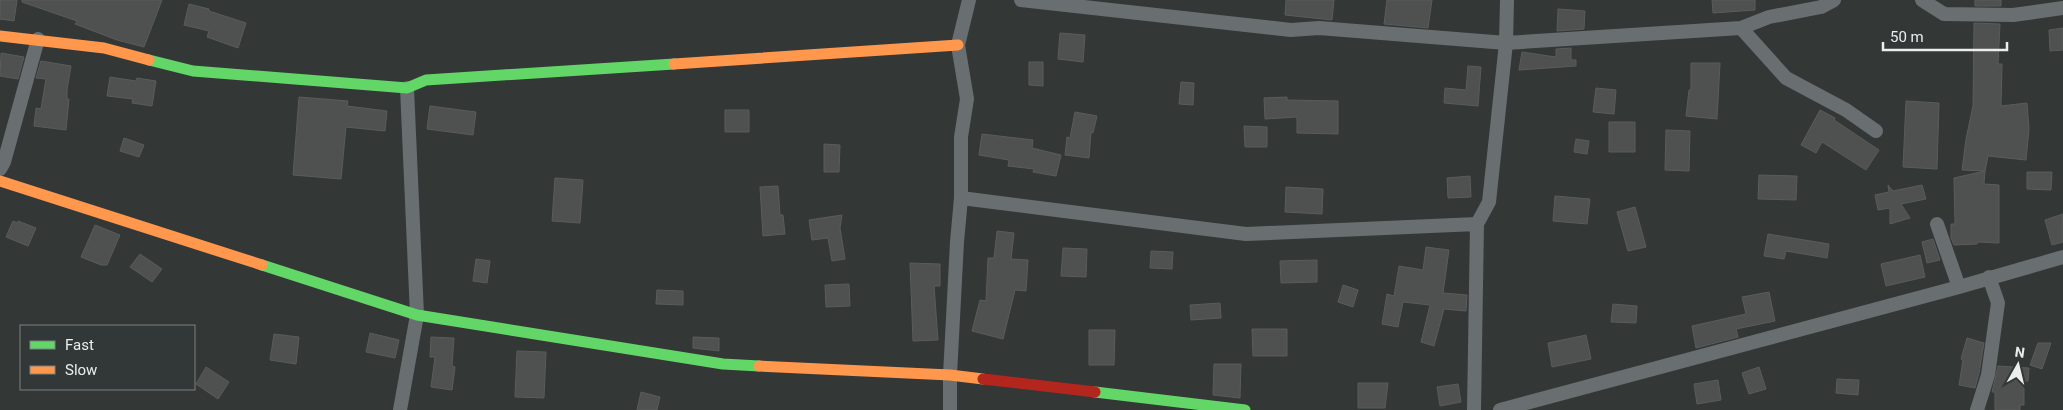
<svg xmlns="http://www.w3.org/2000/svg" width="2063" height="410" font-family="Roboto,sans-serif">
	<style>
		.building { fill: #4e5150; stroke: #5a5c5b }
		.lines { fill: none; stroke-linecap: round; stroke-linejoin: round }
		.street { stroke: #696e70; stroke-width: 14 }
		.fast { stroke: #63d668; stroke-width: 11 }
		.slow { stroke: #ff974d; stroke-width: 11 }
		.jam { stroke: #b3261e; stroke-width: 11 }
	</style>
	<rect width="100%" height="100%" fill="#333736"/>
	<path class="building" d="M0 0H17L14 21 0 19Z
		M22 0H162L144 47 117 40 75 24 77 21 22 2Z
		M1286 0H1334L1332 20 1285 15Z
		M1387 0H1432L1428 28 1384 24Z
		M1712 0H1755V10L1713 13Z
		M1975 0H2001V6H1975Z
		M189 4 209 9V11L246 23 238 48 207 37 209 31 184 25Z
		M1558 9 1585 11 1584 29 1557 31Z
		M1974 23 2000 24 1998 64H2002L2001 106 2027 103 2029 129 2026 160 1988 156 1985 171 1962 170 1966 139 1973 106Z
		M2063 28V50L2050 51 2049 30Z
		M1060 33 1085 35 1083 62 1058 59Z
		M1571 48V60H1576V66L1519 70 1522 52 1556 57V49Z
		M1 53 24 57 18 79 0 76Z
		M41 61 71 66 67 90V99H69L66 130 34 126 36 108 41 109 46 79 36 78Z
		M1029 62H1043V86L1029 85Z
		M1691 63H1720L1717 119 1686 116 1689 90H1691Z
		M1468 66 1481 67 1478 106 1444 103 1445 88 1466 90Z
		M110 77 136 81 137 78 156 81 152 106 132 103 133 99 107 96Z
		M1181 82 1194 83 1193 105 1179 104Z
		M1596 88 1616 90 1614 114 1593 112Z
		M299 97 348 101 347 106 387 111 385 131 346 127 341 179 293 175Z
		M1287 97V100L1338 101V134L1297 133V117L1265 119 1264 98Z
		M1906 101 1939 103 1937 169 1903 167Z
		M430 106 476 112 473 135 427 129Z
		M725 110H749V132H725Z
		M1820 110 1835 118 1834 120 1879 150 1866 170 1822 142 1816 153 1801 145Z
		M1075 112 1097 116 1093 133 1091 132 1089 158 1065 155 1067 137 1070 138Z
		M1609 122H1635V152H1609Z
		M1244 126 1267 127V147H1245Z
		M1666 130 1690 131 1689 171 1665 170Z
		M982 134 1033 140 1032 148 1061 155 1056 176 1033 172 1034 169 1008 166 1009 160 979 155Z
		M124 138 144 145 139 157 120 151Z
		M1576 139 1589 141 1587 154 1574 152Z
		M824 144 840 145 839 172H824Z
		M1985 171 1984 184 1999 185V243L1977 242V244L1954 245 1951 238V224H1955L1954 178Z
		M2027 172H2052L2051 190 2027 189Z
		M1759 175 1797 176 1796 200 1758 199Z
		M1470 176 1471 197 1448 198 1447 178Z
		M555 178 583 180 580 223 552 221Z
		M1888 185 1893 191 1922 185 1926 199 1901 204 1910 218 1890 224V208L1878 210 1875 195 1889 192Z
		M778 186 780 215H783L785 234 763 236 760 187Z
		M1286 187 1323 189 1322 214 1285 212Z
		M1555 196 1590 199 1587 224 1553 221Z
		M1635 207 1646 247 1628 251 1617 212Z
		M2063 214V242L2052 245 2045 220Z
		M842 215 840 228 845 259 832 261 828 238 812 240 809 220Z
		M13 221 18 223V221L36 228 28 246 6 237Z
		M95 225 120 235 107 265H101L81 257Z
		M997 231 1014 233 1011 259 1028 260 1026 291 1015 290 1003 339 972 331 980 300 986 301 988 258H994Z
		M1768 234 1829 244 1827 258 1786 251 1784 259 1764 256Z
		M1933 239 1940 260 1927 263 1922 242Z
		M1426 247 1449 250 1443 293 1467 295 1466 311 1444 309 1434 346 1421 342 1430 305 1403 302 1398 327 1382 324 1387 294 1394 296 1399 266 1423 270Z
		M1063 248 1087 249 1086 277 1061 276Z
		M1151 251 1173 252 1172 269 1150 268Z
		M140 254 162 269 152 282 130 267Z
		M1920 255 1925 277 1886 286 1881 264Z
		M476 259 490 261 487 283 473 281Z
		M1317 260V282L1281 283 1280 261Z
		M910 263 940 264V286H934L938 340 913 341Z
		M849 284 850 306 826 307 825 285Z
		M1343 285 1358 290 1353 307 1338 302Z
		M657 290 683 291V305L656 304Z
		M1769 292 1775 321 1736 329 1738 337 1696 348 1692 326 1746 314 1742 297Z
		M1220 303 1221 318 1191 320 1190 305Z
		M1613 304 1637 306 1636 323 1611 322Z
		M1252 329H1287V356H1253Z
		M1089 330H1115L1114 365H1089Z
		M370 333 399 340 395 358 366 352Z
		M274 334 299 337 296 364 270 360Z
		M1586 335 1591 359 1552 367 1548 343Z
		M431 337 454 338 452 366 455 367 452 390 431 387 435 357H430Z
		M693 337 719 338V351L693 348Z
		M1967 338 1984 343 1979 373 1975 388 1959 385 1963 360 1961 359Z
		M2038 343H2051L2042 369 2030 365Z
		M517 351 546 352 544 398 515 397Z
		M1214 364H1241L1240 398 1213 395Z
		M1998 366 2029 368 2028 381H2024V405H2020V410H1995V392H1992Z
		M206 367 229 382 218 399 196 384Z
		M1759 367 1766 389 1749 394 1742 373Z
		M1837 379 1859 380 1858 395 1836 393Z
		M1718 380 1721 400 1697 404 1694 384Z
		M1358 383H1388L1385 408H1358Z
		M1458 384 1461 402 1440 406 1437 387Z
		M641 392 660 397 657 410H637Z"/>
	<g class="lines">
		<path class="street" d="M1021 0 1291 30 1319 28 1506 43 1741 28 1769 17 1821 7 1834 0
			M1922 0 1944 14 2013 15 2063 8
			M1741 28 1786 78 1846 110 1876 131
			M0 169 4 162 38 39
			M961 198 1246 234 1477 224
			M1937 224 1959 287
			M400 410 417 315 407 88
			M950 410V375L957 242 961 198V137L967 99 958 45 969 0
			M1474 410 1477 224 1489 202 1506 43 1507 0
			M1500 410 1959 287 2063 257
			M1977 410 1988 375 1998 303 1989 277"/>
		<path class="fast" d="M149 60 193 71 407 88 426 80 674 64
			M262 265 417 315 723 364 759 366
			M1095 392 1245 410"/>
		<path class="slow" d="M0 36 104 48 149 60
			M674 64 958 45
			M0 181 262 265
			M759 366 950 375 983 379"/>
		<path class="jam" d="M983 379 1095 392"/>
	</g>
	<rect x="20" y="325" width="175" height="65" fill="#323837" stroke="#7c8180"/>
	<rect x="30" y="341" width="25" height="8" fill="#63d668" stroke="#7c8180"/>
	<text x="65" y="350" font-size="15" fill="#eaeeed">Fast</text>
	<rect x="30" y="366" width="25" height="8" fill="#ff974d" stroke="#7c8180"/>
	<text x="65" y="375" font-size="15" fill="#eaeeed">Slow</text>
	<g transform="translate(2018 365) rotate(8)" stroke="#323837" stroke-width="4" paint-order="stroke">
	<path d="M0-4L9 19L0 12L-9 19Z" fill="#eaeeed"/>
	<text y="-8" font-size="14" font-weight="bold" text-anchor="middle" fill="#eaeeed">N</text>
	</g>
	<path d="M1883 42v8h124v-8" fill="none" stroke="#eaeeed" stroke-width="2.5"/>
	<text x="1890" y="42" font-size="15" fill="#eaeeed" stroke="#323837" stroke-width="4" paint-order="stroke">50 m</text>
</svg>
